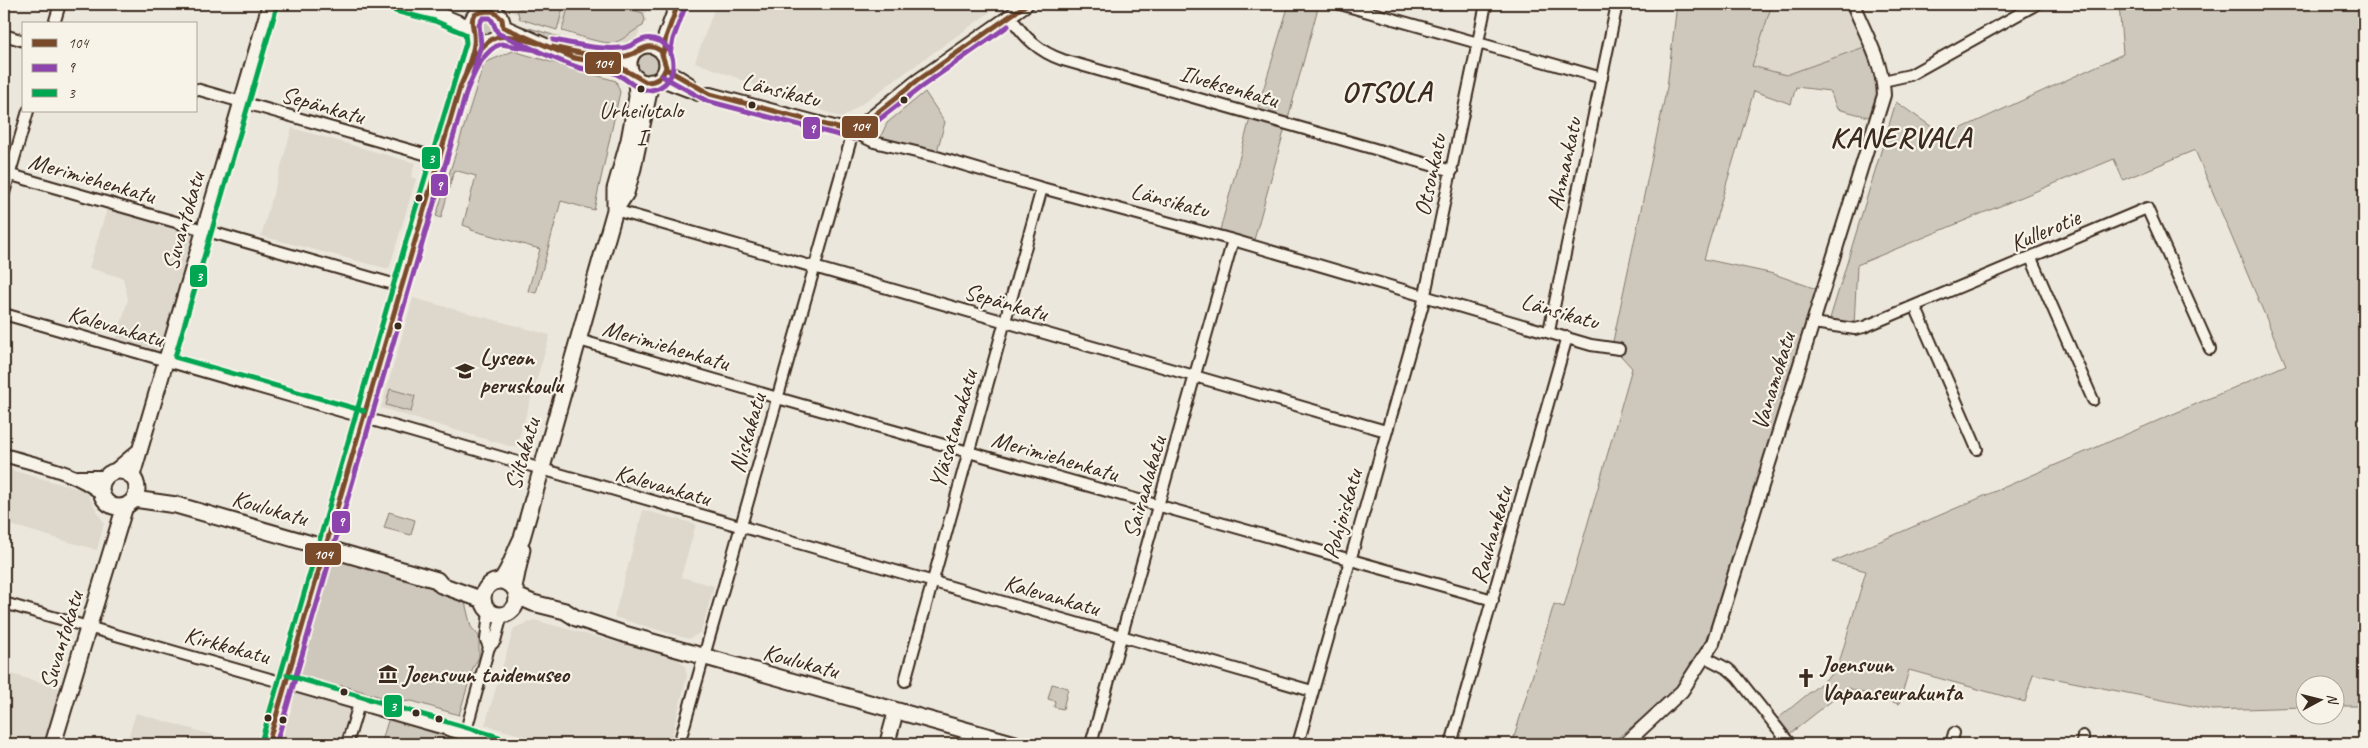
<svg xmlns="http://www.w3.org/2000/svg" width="2368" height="748" font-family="Caveat,sans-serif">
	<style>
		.built { fill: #ddd7cc }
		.green { fill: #cec8bc; stroke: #84796d }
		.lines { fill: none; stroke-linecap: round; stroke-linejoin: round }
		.minor-casing { stroke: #3b2a1e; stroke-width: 14 }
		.tertiary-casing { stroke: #3b2a1e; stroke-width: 16 }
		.secondary-casing { stroke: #3b2a1e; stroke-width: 18 }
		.primary-casing { stroke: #3b2a1e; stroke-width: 19 }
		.minor { stroke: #f7f3e8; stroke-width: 10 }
		.tertiary { stroke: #f7f3e8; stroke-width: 12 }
		.secondary { stroke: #f7f3e8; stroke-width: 14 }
		.primary { stroke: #f7f3e8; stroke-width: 15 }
		.bus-1-casing { stroke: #f7f3e8; stroke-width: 9 }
		.bus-2-casing { stroke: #f7f3e8; stroke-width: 9 }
		.bus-3-casing { stroke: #f7f3e8; stroke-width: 9 }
		.bus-1 { stroke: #7a4b2a; stroke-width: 5 }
		.bus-2 { stroke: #8e44ad; stroke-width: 5 }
		.bus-3 { stroke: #00a651; stroke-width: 5 }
		.bus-dot { fill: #3b2a1e; stroke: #f7f3e8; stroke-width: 2 }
		.labels { text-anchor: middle; stroke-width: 4.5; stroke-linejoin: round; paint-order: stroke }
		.bus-label { font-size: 23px; fill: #3b2a1e; stroke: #f7f3e8 }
		.street-label { font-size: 24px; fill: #3b2a1e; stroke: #f7f3e8 }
		.poi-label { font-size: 24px; font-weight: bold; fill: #3b2a1e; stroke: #f7f3e8; text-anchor: start }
		.district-label { font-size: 29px; font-weight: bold; letter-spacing: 1px; fill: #3b2a1e; stroke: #f7f3e8 }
		.line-badge { stroke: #f7f3e8; stroke-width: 2 }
		.badge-label { font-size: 14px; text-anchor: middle; font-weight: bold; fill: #fff }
	</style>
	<rect width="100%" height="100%" fill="#ece7dc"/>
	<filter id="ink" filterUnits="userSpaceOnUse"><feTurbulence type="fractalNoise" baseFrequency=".02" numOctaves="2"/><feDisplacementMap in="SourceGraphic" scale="10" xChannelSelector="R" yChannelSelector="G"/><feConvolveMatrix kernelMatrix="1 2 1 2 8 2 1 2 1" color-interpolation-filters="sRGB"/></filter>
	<g filter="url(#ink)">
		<path class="built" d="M508 4H649L634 45 511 12Z
			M716 4H988L993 10 842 118 695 62Z
			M1772 4H1850L1867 46 1786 75 1751 66Z
			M292 128 415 163 411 177 416 179 389 269 261 236Z
			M108 205 202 231 165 359 115 345 128 299 123 278 89 268Z
			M413 298 550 335 516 448 381 408Z
			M4 468 86 491 104 523 97 550 4 523Z
			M643 510 696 524 681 577 714 586 701 632 689 639 614 617Z
			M534 620 678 659 685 666 687 676 670 744H553L485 725 514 628Z
			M4 672 67 690 52 744H4Z
			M286 683 361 706 350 744H268Z
			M136 713 244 744H126Z"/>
		<path class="green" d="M532 4H564L557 30 520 19 517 10Z
			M569 4H612L643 13 645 20 643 26C633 30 625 39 616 42 605 46 574 34 562 31Z
			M1289 4H1319L1287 122 1256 114Z
			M1677 4H1772L1752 66 1786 75 1867 46C1881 79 1882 83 1873 118L1837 109 1830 91 1796 87 1791 104 1754 91 1704 259 1774 274 1819 290 1713 627 1702 653 1679 689 1610 744H1512L1554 604 1564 607 1632 368 1612 346 1667 87Z
			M2119 4H2364V706H2336V686H2306L2305 707 2212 710 2033 674 2025 702 1909 670 1899 704 1848 688 1787 736 1775 721 1837 670 1866 571 1832 562 2286 365 2195 150 2123 180 2114 159 1857 265 1854 326 1829 322 1896 102 1945 136 2123 54Z
			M477 26a11 11 0 1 1 22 0a11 11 0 1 1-22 0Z
			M505 21 594 47 612 49C590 56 526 33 505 21Z
			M513 51 616 81 620 92 594 210 561 201 536 293 528 291 540 249 471 230V228L463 225 476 176 454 170 441 218 436 216 484 63Z
			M637 64a11 11 0 1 1 22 0a11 11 0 1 1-22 0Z
			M925 92 945 122 936 155 880 138 887 123Z
			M1251 115 1286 124 1254 240 1220 230Z
			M390 389 415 396 411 412 386 405Z
			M389 512 415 520 411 535 384 528Z
			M331 560H344L463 594 471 627 479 636V657L473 668 459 715 412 701 398 702 341 685 339 693 297 678 296 670 325 568Z
			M1052 684 1068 688 1063 709 1054 707 1055 701 1048 699Z
			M390 714 451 732 447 744H381Z"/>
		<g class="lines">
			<g class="minor-casing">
				<path id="minor" d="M1340 4 1602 78
					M1010 16C1024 37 1039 52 1063 60L1452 171
					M54 24 60 4
					M4 35 24 41
					M468 65 474 35
					M1883 81 1910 75 2037 4
					M196 89 438 158
					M4 173 400 286
					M4 193 28 111
					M615 210 1386 431
					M2031 258 2093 400
					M1915 306 1977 449
					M4 314 1312 691
					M1813 323 1855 329 1864 327 2147 208 2210 349
					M1549 331 1617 4
					M579 340 788 401 1493 600
					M4 603 497 744
					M489 611 486 640 489 647
					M1705 657 1728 669 1737 677 1790 744
					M905 681 1042 188
					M465 734 489 647 495 641 502 615
					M268 744 444 137C453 111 466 56 491 41
					M347 744 359 704
					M679 744 853 132 874 142 937 157 1042 188 1233 240 1591 345 1619 349
					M1091 744 1233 240
					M1298 744 1423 304 1486 4
					M1451 744 1567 337
					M1951 744 1954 733
					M2082 744 2083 736"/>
			</g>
			<g class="tertiary-casing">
				<path id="tertiary" d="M494 4 497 13
					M481 11 487 4
					M666 69 690 84
					M659 79 698 94H710L853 132 917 81 1027 4
					M4 455C37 465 75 471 102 494
					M78 477H106
					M1625 744 1682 691 1713 643 1884 95C1883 63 1865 33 1853 4"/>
			</g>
			<g class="secondary-casing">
				<path id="secondary" d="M397 4 437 14 471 28
					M471 26a16 16 0 1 1 32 0a16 16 0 1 1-32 0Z
					M503 27C528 37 560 55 586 61 602 65 616 65 631 72
					M600 55 616 56 632 54
					M114 472 140 450
					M132 477 270 4
					M887 744 896 711"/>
			</g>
			<g class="primary-casing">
				<path id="primary" d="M629 64a19 19 0 1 1 38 0a19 19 0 1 1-38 0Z
					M663 53 666 37 678 4
					M615 210V189L629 140 637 97 636 78
					M101 489a18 18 0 1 1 36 0a18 18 0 1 1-36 0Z
					M134 499 176 505 437 580 441 585 483 600
					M501 580C510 571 515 550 522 538L615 210 626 193 633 168 651 82
					M483 598a17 17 0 1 1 34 0a17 17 0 1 1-34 0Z
					M514 587 522 549
					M517 596 533 603 565 611 576 618 624 634 1015 744
					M53 744 125 506"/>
			</g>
			<use href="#minor" class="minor"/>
			<use href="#tertiary" class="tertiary"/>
			<use href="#secondary" class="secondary"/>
			<use href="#primary" class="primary"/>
			<g class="bus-1-casing">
				<path id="bus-1" d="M663 53 666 37 678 4
					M666 69 710 94 853 132 917 81 1027 4
					M466 72C469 63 473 53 474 44 477 25 460 11 493 11L502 19 503 27 574 58 618 66 646 82C657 82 663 77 666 67L661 51C646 40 641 53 626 56 602 59 576 52 552 47
					M268 744 460 87C467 71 479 41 498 37 510 34 526 41 538 43"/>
			</g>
			<g class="bus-2-casing">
				<path id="bus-2" d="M670 54 673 39 685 7
					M473 74 481 45 479 24 483 18H490C495 23 494 29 499 34 526 45 552 59 580 68 591 71 603 69 614 73 627 77 636 92 651 90 680 86 680 45 653 39 640 36 633 48 621 48 598 50 576 44 553 40
					M662 76 707 101 854 139 921 87 1008 26
					M276 744 467 90C474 74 483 50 501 44L537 50"/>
			</g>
			<g class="bus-3-casing">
				<path id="bus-3" d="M277 6 175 357 364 411
					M287 675 499 737
					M261 742 414 214 466 43 465 34 435 21 395 11"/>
			</g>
			<use href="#bus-1" class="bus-1"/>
			<use href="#bus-2" class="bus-2"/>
			<use href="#bus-3" class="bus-3"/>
		</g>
	</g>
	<defs>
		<g id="school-bare" transform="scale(1.5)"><path d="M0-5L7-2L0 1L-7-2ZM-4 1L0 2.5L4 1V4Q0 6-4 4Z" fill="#3b2a1e" stroke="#f7f3e8" stroke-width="2.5" paint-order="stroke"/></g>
		<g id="museum-bare" transform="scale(1.5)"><path d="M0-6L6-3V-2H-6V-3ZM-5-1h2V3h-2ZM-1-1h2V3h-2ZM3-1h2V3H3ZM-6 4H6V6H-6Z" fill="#3b2a1e" stroke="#f7f3e8" stroke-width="2.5" paint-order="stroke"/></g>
		<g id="church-bare" transform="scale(1.5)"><path d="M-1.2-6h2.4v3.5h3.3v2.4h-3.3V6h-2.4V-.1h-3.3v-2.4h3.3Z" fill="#3b2a1e" stroke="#f7f3e8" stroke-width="2.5" paint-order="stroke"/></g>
	</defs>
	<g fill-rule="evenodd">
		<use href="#school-bare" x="465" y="371"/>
		<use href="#museum-bare" x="388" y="674"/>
		<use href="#church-bare" x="1806" y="678"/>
	</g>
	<g class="bus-dot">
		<circle cx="641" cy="89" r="4.5"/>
		<circle cx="904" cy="100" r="4.5"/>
		<circle cx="752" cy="105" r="4.5"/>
		<circle cx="419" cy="198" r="4.5"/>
		<circle cx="398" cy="326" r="4.5"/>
		<circle cx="344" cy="692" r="4.5"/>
		<circle cx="416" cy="713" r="4.5"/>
		<circle cx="268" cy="718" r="4.5"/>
		<circle cx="439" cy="719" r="4.5"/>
		<circle cx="283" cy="720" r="4.5"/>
	</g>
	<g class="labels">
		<g class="bus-label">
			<text x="641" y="118">Urheilutalo<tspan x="641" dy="28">I</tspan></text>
		</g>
		<g class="street-label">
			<text transform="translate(1229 86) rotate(16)" y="8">Ilveksenkatu</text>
			<text transform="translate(781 90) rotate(14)" y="8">Länsikatu</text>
			<text transform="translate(323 105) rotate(16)" y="8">Sepänkatu</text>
			<text transform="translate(1564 164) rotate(-78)" y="8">Ahmankatu</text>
			<text transform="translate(1430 175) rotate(-78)" y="8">Otsonkatu</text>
			<text transform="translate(92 178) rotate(16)" y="8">Merimiehenkatu</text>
			<text transform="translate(1170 200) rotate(15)" y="8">Länsikatu</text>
			<text transform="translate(183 221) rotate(-74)" y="8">Suvantokatu</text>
			<text transform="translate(2045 230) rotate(-23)" y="8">Kullerotie</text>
			<text transform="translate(1006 302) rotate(16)" y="8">Sepänkatu</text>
			<text transform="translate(1560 311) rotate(16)" y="8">Länsikatu</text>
			<text transform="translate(116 326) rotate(16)" y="8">Kalevankatu</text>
			<text transform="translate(666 345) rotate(16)" y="8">Merimiehenkatu</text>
			<text transform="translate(1773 381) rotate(-73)" y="8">Vanamokatu</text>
			<text transform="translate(953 429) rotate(-74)" y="8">Yläsatamakatu</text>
			<text transform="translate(747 433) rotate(-74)" y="8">Niskakatu</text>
			<text transform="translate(522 454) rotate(-74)" y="8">Siltakatu</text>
			<text transform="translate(1055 456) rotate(16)" y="8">Merimiehenkatu</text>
			<text transform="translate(663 485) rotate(16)" y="8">Kalevankatu</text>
			<text transform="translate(1144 487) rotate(-74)" y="8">Sairaalakatu</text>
			<text transform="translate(270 508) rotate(16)" y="8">Koulukatu</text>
			<text transform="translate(1342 514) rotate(-74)" y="8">Pohjoiskatu</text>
			<text transform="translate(1491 535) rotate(-74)" y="8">Rauhankatu</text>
			<text transform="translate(1052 595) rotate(16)" y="8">Kalevankatu</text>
			<text transform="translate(61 640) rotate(-73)" y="8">Suvantokatu</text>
			<text transform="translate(227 645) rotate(15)" y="8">Kirkkokatu</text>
			<text transform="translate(801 661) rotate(15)" y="8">Koulukatu</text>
		</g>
		<g class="poi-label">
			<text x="480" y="365">Lyseon<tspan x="480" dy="28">peruskoulu</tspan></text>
			<text x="1821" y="672">Joensuun<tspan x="1821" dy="28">Vapaaseurakunta</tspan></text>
			<text x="403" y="682">Joensuun taidemuseo</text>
		</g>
		<g class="district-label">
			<text x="1387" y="101">OTSOLA</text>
			<text x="1901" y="147">KANERVALA</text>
		</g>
	</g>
	<g class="line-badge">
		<rect x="584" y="51" width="38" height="24" rx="5" fill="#7a4b2a"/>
		<rect x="841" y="115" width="38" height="24" rx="5" fill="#7a4b2a"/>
		<rect x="802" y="116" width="19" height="24" rx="5" fill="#8e44ad"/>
		<rect x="421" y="146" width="20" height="24" rx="5" fill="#00a651"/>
		<rect x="430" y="173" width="19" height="24" rx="5" fill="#8e44ad"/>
		<rect x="189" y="264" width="19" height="24" rx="5" fill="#00a651"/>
		<rect x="331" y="510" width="20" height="24" rx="5" fill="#8e44ad"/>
		<rect x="304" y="542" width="38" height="24" rx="5" fill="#7a4b2a"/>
		<rect x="383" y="694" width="20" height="24" rx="5" fill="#00a651"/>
	</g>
	<g class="badge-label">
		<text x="603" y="68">104</text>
		<text x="860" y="131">104</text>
		<text x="812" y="133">9</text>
		<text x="431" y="163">3</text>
		<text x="439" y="190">9</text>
		<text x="199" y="281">3</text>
		<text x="341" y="526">9</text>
		<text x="323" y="559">104</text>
		<text x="393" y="711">3</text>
	</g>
	<rect width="2368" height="748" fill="none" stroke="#f7f3e8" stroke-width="20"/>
	<rect x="10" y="10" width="2348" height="728" fill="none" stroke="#3b2a1e" stroke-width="2" filter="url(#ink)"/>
	<rect x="22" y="22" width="175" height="90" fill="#f7f3e8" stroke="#aca397"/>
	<rect x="32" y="39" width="25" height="8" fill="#7a4b2a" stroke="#aca397"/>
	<text x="68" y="48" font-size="15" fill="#3b2a1e">104</text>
	<rect x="32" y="64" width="25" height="8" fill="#8e44ad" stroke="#aca397"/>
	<text x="68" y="72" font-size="15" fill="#3b2a1e">9</text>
	<rect x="32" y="89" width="25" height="8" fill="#00a651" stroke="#aca397"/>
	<text x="68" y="98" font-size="15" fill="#3b2a1e">3</text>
	<g transform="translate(2320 700) rotate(83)"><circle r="24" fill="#f7f3e8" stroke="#aca397"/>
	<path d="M0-4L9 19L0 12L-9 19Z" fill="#3b2a1e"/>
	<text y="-8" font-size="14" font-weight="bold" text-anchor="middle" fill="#3b2a1e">N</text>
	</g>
</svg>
